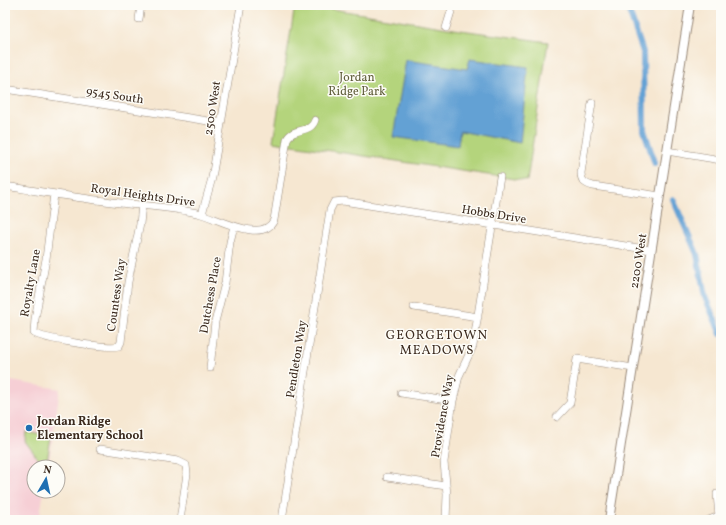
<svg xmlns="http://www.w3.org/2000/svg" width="726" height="525" font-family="Vollkorn,serif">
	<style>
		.built { fill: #f6cfd5 }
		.green { fill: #b4d47c; stroke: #787f4d }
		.water { fill: #63a1d4; stroke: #4f6679 }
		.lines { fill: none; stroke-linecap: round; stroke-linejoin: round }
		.canal { stroke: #63a1d4; stroke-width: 6 }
		.minor-casing { stroke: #988878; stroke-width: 8 }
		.tertiary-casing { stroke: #988878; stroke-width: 10 }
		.minor { stroke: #fff; stroke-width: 7 }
		.tertiary { stroke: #fff; stroke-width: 8 }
		.poi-dot { fill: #1f6fb2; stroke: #fdfcf7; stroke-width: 1.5 }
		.labels { text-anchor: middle; stroke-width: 3; stroke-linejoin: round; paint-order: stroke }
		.park-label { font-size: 12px; fill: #5f5d3a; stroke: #fdfcf7 }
		.street-label { font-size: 12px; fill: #3b2a1e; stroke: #fdfcf7 }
		.poi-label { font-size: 12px; font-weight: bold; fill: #3b2a1e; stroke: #fdfcf7; text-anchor: start }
		.neighbourhood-label { font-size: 13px; letter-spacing: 1px; fill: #3b2a1e; stroke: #fdfcf7 }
	</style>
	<rect width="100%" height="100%" fill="#fdfcf7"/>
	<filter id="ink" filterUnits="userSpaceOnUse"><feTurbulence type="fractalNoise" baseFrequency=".025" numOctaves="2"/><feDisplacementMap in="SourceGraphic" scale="8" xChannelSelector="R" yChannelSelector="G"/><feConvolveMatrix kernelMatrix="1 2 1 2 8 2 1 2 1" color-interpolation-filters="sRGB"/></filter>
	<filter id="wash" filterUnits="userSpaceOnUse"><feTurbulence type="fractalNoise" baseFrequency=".012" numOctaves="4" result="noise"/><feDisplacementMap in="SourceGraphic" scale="16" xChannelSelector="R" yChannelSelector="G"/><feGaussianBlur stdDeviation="0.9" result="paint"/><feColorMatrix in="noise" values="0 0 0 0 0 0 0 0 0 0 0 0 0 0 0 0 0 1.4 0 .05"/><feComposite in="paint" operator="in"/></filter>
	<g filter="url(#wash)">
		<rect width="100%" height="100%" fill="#f6e7d1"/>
		<path class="built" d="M5 380 60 389 48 467H34V491H44L39 520H5Z"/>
		<path class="green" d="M295 5H308L460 30 548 42 527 181 273 142Z
			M26 432 51 437 47 461 39 460 25 441Z"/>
		<path class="water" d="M470 59 528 67 520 143 460 131 458 146 393 137 406 60 467 69Z"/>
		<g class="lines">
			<path class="canal" d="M627 5 643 52 644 130 655 164
				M673 199 697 254 705 297 721 334"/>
		</g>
	</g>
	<g filter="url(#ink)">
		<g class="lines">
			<g class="minor-casing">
				<path id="minor" d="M139 19 141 5
					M446 28 453 5
					M5 89 221 123
					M592 103 581 173C581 181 585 184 593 186L660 196
					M667 151 721 160
					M5 186C38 191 71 197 105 201 137 206 170 206 201 214 219 219 263 244 274 220L287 139C293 127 311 134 315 120
					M54 194 46 259 35 319 34 333C43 339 108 349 119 346L121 342 128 282 140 224 142 204
					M202 214 212 178 241 5
					M414 307 478 317
					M210 368 215 322 225 283 230 242 234 226
					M401 393 453 401
					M557 417 570 403 577 359 633 368
					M100 449 178 461 186 465 187 474 180 520
					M387 477 446 486
					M717 494 719 516 721 518
					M282 520 330 210 334 202 343 201 651 250
					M446 520 447 495 444 462 453 401 459 376 473 346 500 177
					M709 520 719 516"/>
			</g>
			<g class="tertiary-casing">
				<path id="tertiary" d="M609 520 690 5"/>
			</g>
			<use href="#minor" class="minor"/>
			<use href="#tertiary" class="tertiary"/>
		</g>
	</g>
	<circle class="poi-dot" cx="29" cy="428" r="4"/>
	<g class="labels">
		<g class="park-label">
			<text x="357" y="81">Jordan<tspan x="357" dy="14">Ridge Park</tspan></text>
		</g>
		<g class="street-label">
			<text transform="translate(115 95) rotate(9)" y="4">9545 South</text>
			<text transform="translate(212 108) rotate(-81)" y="4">2500 West</text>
			<text transform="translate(143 195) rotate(8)" y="4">Royal Heights Drive</text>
			<text transform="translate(494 214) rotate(9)" y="4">Hobbs Drive</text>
			<text transform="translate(638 261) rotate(-81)" y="4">2200 West</text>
			<text transform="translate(30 283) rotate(-80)" y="4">Royalty Lane</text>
			<text transform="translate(116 295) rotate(-82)" y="4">Countess Way</text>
			<text transform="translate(210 295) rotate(-80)" y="4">Dutchess Place</text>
			<text transform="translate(296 359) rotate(-81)" y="4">Pendleton Way</text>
			<text transform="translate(442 416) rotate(-80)" y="4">Providence Way</text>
		</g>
		<g class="poi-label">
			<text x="37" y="425">Jordan Ridge<tspan x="37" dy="14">Elementary School</tspan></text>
		</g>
		<g class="neighbourhood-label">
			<text x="437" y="339">GEORGETOWN<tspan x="437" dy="15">MEADOWS</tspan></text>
		</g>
	</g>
	<rect width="726" height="525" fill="none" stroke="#fdfcf7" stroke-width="20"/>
	<g transform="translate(46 479) rotate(9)"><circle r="19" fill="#fdfcf7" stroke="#afa8a0"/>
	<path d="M0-3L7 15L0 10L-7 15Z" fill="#1f6fb2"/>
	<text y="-6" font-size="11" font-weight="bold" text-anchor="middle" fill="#3b2a1e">N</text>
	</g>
</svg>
